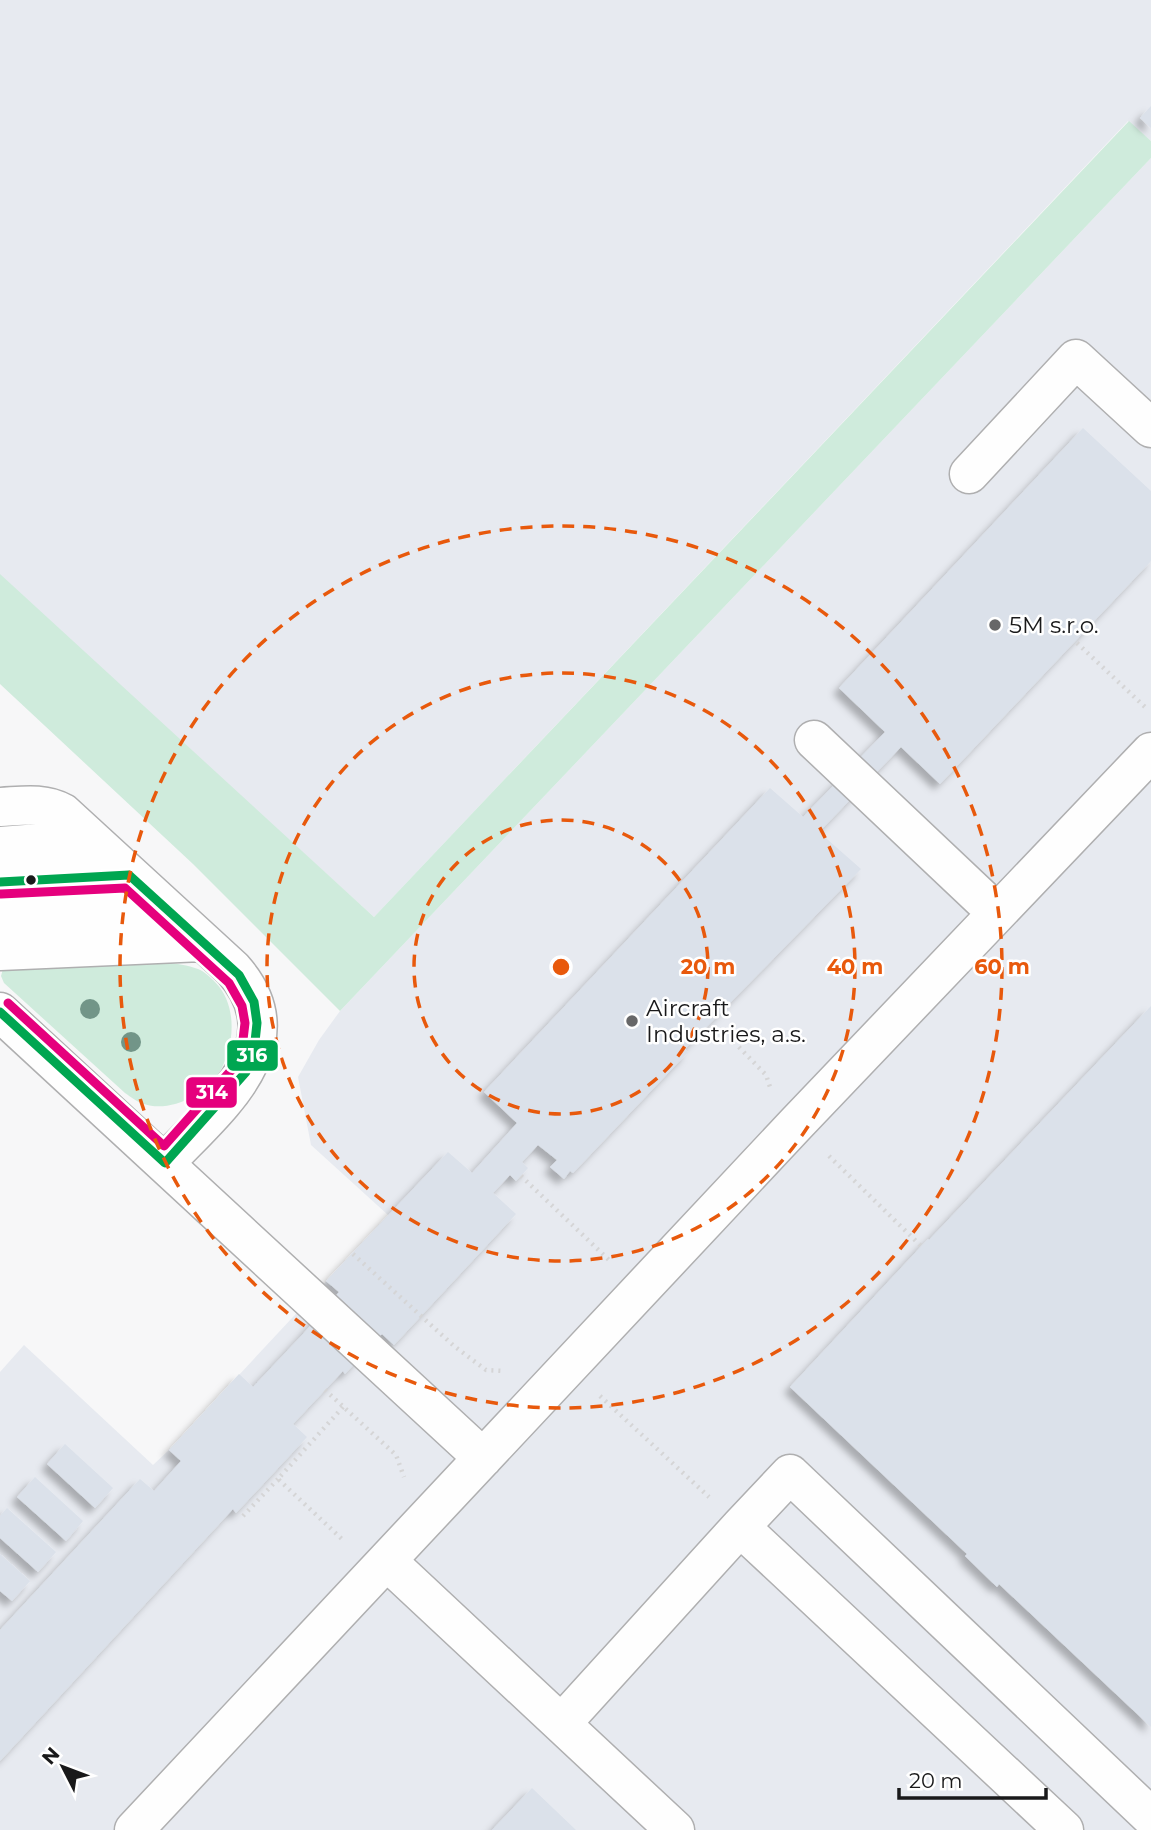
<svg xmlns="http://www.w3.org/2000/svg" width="1151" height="1830" font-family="Montserrat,sans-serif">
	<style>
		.built { fill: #e7eaf0 }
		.green { fill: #cfebdc }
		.building { fill: #dbe1ea; filter: url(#shadow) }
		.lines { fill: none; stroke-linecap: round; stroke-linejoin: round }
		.minor-casing { stroke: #afafb0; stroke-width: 41 }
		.path { stroke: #d5d5d6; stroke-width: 4.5; stroke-dasharray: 2 5; stroke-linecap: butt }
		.minor { stroke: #fefefe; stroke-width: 38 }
		.bus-1-casing { stroke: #fff; stroke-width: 14 }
		.bus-2-casing { stroke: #fff; stroke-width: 14 }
		.bus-1 { stroke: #00a651; stroke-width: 9 }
		.bus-2 { stroke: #e5007d; stroke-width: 9 }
		.tree { fill: #729588 }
		.ring { fill: none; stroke: #e8590c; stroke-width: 3.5; stroke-dasharray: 12 9 }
		.poi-dot { fill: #676768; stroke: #fff; stroke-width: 2.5 }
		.bus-dot { fill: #19191a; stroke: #fff; stroke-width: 2.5 }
		.labels { text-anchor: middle; stroke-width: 5; stroke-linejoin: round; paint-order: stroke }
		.poi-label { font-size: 23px; fill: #19191a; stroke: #fff; text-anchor: start }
		.centre { fill: #e8590c; stroke: #fff; stroke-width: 3.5 }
		.ring-label { font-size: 21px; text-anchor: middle; font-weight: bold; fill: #e8590c; stroke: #fff; stroke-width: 5; stroke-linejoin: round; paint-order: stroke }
		.line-badge { stroke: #fff; stroke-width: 2.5 }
		.badge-label { font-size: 19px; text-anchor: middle; font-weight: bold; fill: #fff }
	</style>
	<defs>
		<filter id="shadow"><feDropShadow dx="-6" dy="6" stdDeviation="3.5" flood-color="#0004"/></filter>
	</defs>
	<rect width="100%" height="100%" fill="#f7f7f8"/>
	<path class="built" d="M0 0H1151V141L1128 121 374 917 0 578Z
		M1151 158V1830H0V1372L24 1345 153 1465 169 1450 388 1215 311 1145 298 1077 319 1040 340 1011Z"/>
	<path class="green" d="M1129 121 1151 141V158L340 1011 193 864 0 684V574L374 917Z
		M166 962C176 964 188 965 198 969 204 971 210 977 215 982 238 1005 235 1046 219 1073 206 1095 169 1113 144 1104 137 1102 131 1097 125 1093L4 983 1 976 3 969Z"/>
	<path class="building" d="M1151 106V128L1140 118Z
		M1083 428 1151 491V561L940 784 901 747 819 832 861 869 685 1049 688 1052 573 1173 570 1171 564 1179 550 1167 557 1160 538 1145 522 1162 528 1168 516 1181 510 1175 493 1193 516 1214 394 1345 382 1334 345 1374 343 1371 325 1390 293 1424 307 1437 236 1513 233 1509 0 1761V1630L140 1479 154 1491 181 1461 169 1450 239 1374 253 1387 303 1334 339 1292 326 1281 448 1152 472 1173 517 1123 484 1092 770 788 803 817 885 732 839 688Z
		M1151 1006V1727L999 1584 997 1587 965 1556 967 1554 790 1387 928 1239 929 1240Z
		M65 1444 113 1488 95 1508 47 1464Z
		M35 1477 83 1521 66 1541 17 1497Z
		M7 1508 56 1552 38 1572 0 1538V1516Z
		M0 1554 30 1581 12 1601 0 1591Z
		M532 1788 576 1830H492Z"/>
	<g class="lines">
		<g class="minor-casing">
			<path id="minor" d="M969 474 1076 359 1151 428
				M814 740 997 913
				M0 807C22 806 43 802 63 813L233 969C300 1045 214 1110 165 1163
				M0 846 90 839
				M0 882 129 875
				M0 918 164 908
				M0 951 202 942
				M0 1012 483 1458
				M754 1540 1064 1830
				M388 1562 675 1830
				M562 1723 741 1526 790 1474 1151 1817
				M134 1830 796 1124 1151 752"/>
		</g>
		<path class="path" d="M1077 643 1145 707
			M734 1042 766 1075 770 1087
			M829 1156 921 1246
			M521 1176 609 1260
			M353 1254 454 1346 486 1370 504 1371
			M325 1390 396 1455 404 1477
			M600 1396 709 1497
			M343 1407 278 1479 344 1541
			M243 1516 278 1479"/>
		<use href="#minor" class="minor"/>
		<g class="bus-1-casing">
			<path id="bus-1" d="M0 882 129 875 239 975 254 1002 257 1023 254 1051 246 1072 165 1163 0 1012"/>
		</g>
		<g class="bus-2-casing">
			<path id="bus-2" d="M1 894 125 888 229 983 242 1006 245 1023 242 1048 235 1066 164 1146 8 1003"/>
		</g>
		<use href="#bus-1" class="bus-1"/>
		<use href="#bus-2" class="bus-2"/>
	</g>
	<g class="tree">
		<circle cx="90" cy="1009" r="10"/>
		<circle cx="131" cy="1042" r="10"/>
	</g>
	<g class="ring">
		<circle cx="561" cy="967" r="147"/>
		<circle cx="561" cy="967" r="294"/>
		<circle cx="561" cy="967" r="441"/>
	</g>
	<g class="poi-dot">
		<circle cx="995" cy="625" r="7"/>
		<circle cx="632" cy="1021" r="7"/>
	</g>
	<circle class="bus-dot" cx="31" cy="880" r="6"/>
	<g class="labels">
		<g class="poi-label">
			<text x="1009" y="633">5M s.r.o.</text>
			<text x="646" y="1016">Aircraft<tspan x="646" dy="26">Industries, a.s.</tspan></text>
		</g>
	</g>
	<circle cx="561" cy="967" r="10" class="centre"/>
	<g class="ring-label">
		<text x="708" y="974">20 m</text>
		<text x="855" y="974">40 m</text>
		<text x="1002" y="974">60 m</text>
	</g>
	<g class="line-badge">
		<rect x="226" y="1039" width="53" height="33" rx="7" fill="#00a651"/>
		<rect x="185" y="1076" width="53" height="33" rx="7" fill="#e5007d"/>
	</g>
	<g class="badge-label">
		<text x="252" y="1062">316</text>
		<text x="212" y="1099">314</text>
	</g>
	<g transform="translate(63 1767) rotate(312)" stroke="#ffffff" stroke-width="5" paint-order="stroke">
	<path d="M0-5L12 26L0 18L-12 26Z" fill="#19191a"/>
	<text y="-10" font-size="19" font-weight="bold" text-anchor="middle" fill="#19191a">N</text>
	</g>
	<path d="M899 1788v10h147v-10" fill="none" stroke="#19191a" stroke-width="3.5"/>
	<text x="909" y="1788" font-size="21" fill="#19191a" stroke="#ffffff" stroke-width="5" paint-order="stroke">20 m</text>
</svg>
